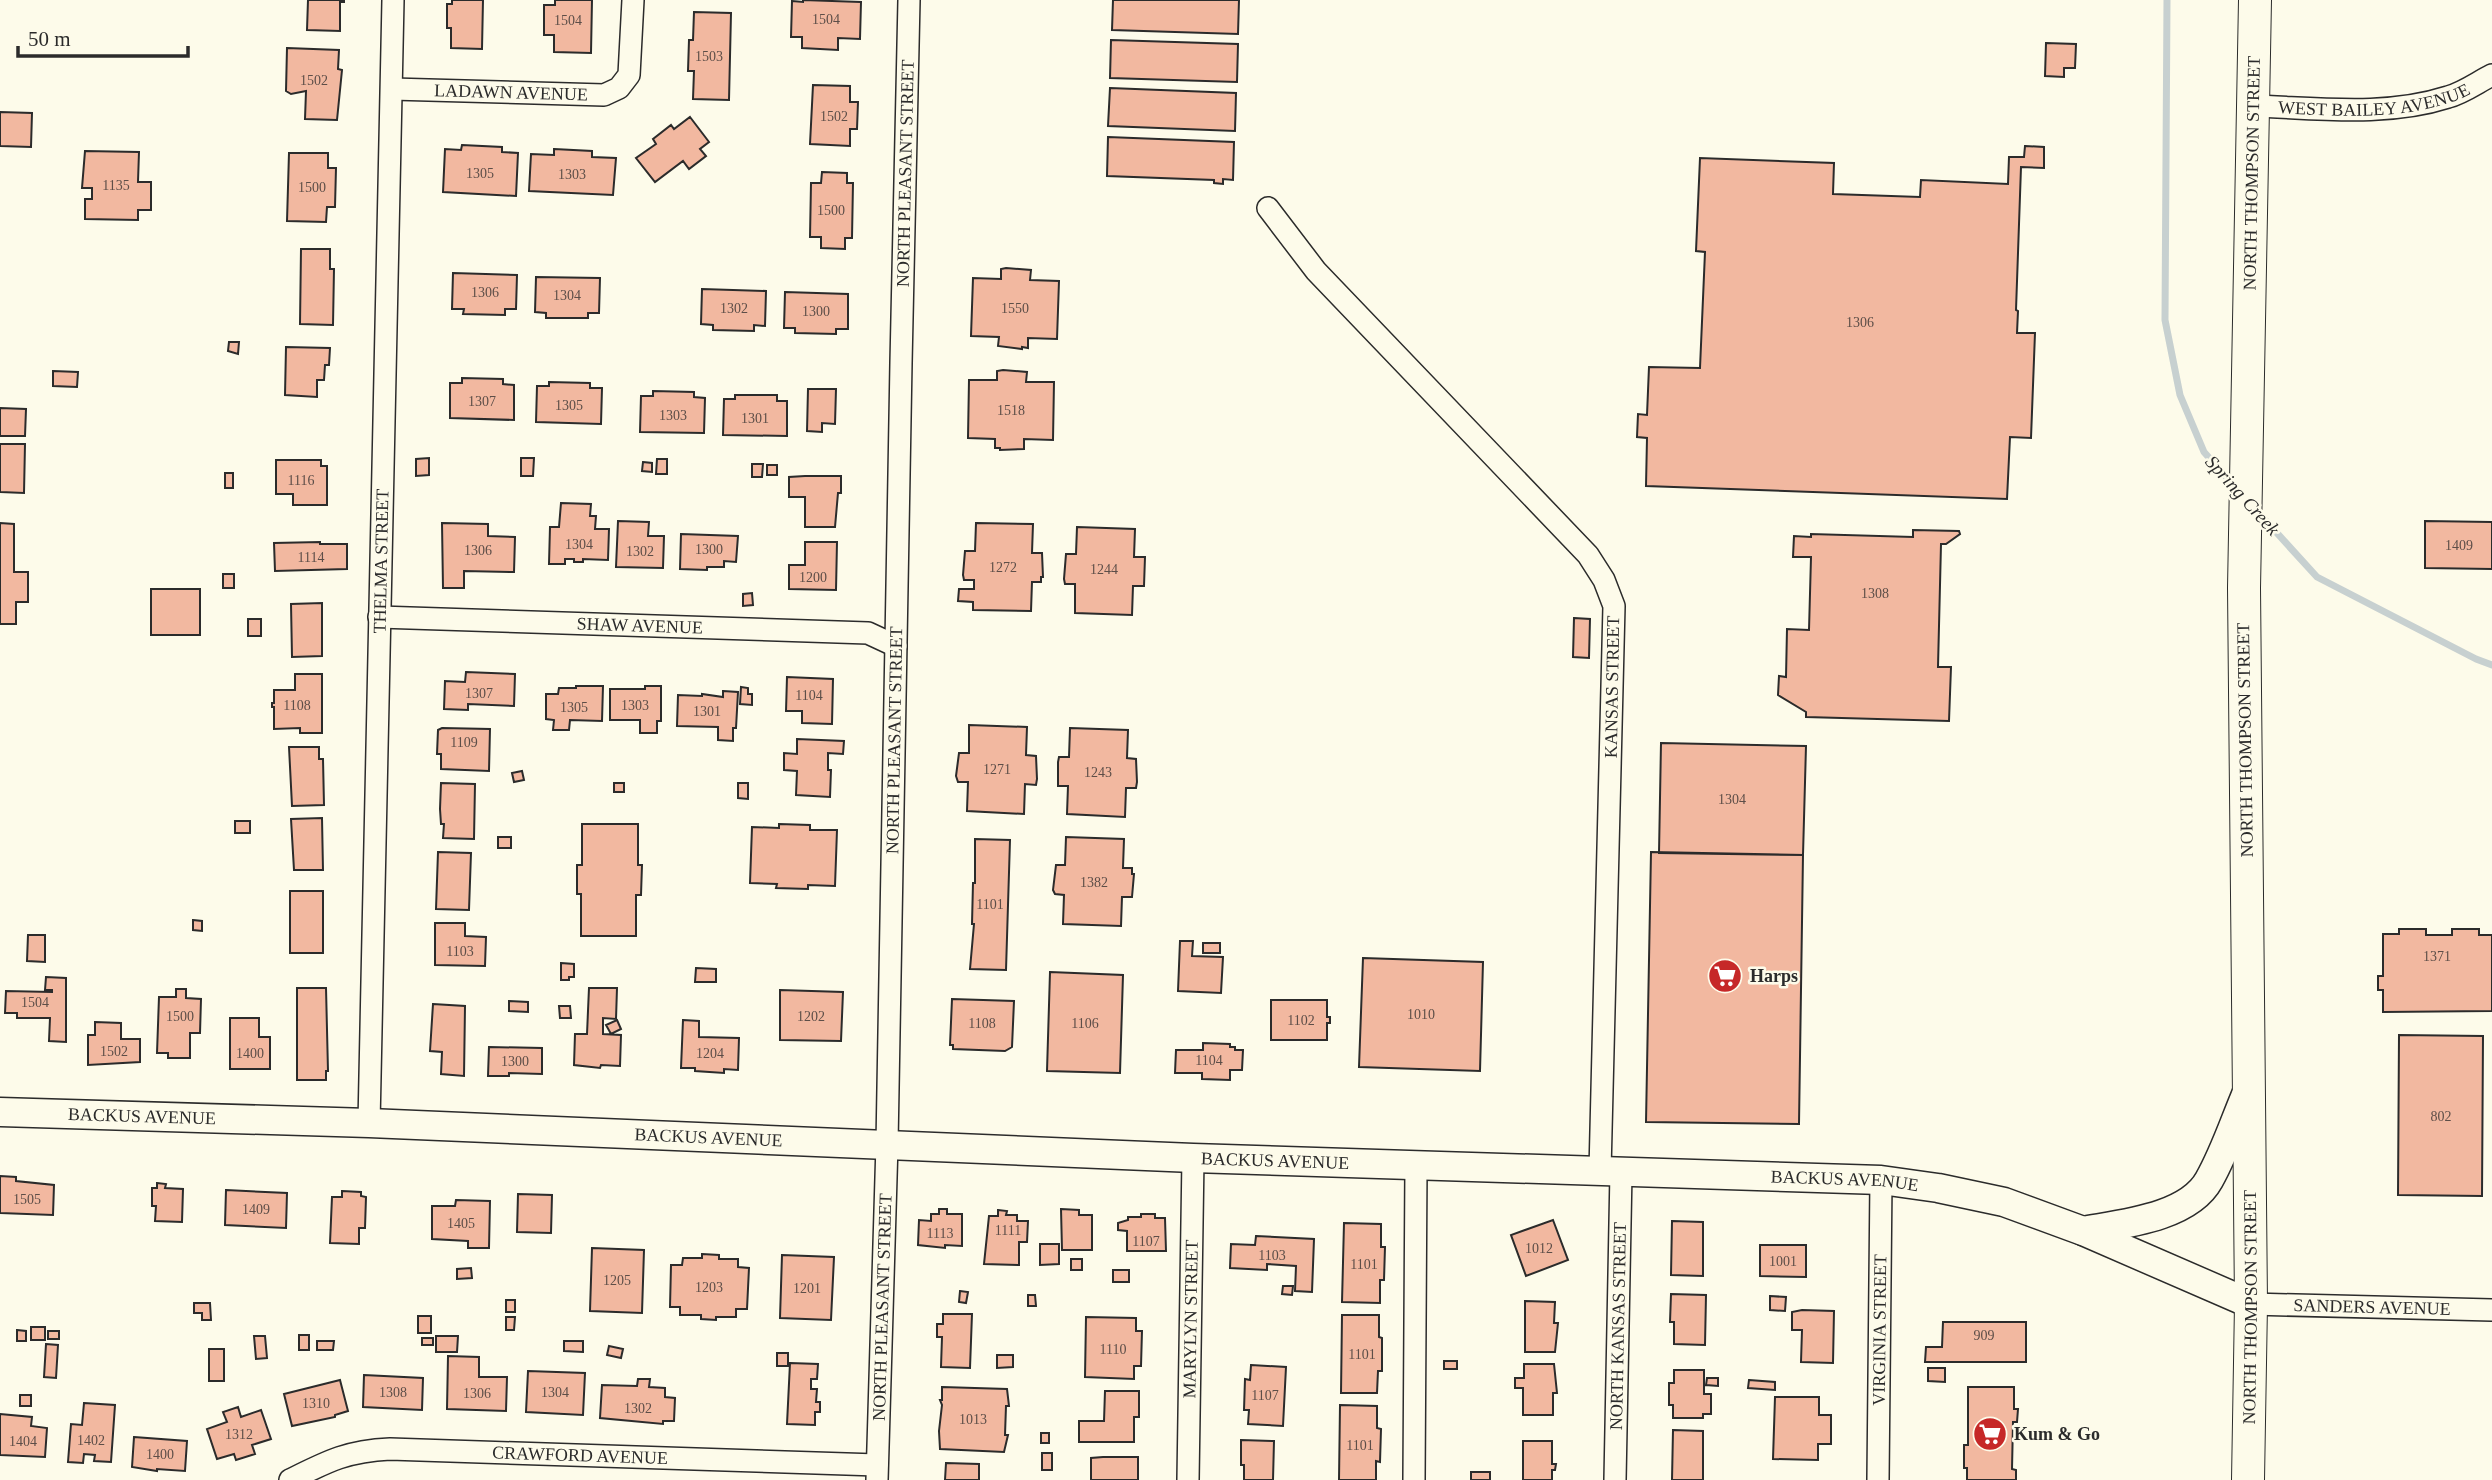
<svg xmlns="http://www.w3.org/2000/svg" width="2492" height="1480" font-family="'Times New Roman',serif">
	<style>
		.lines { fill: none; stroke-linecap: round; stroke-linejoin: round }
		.stream { stroke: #c7d0d0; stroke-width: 7 }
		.building { fill: #f2b8a0; stroke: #2b2b2b; stroke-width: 2 }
		.street-casing { stroke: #2b2b2b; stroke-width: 24 }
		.secondary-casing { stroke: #2b2b2b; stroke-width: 31 }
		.primary-casing { stroke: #2b2b2b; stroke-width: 34 }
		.street { stroke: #fdfbea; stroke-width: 21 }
		.secondary { stroke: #fdfbea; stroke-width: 28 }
		.primary { stroke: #fdfbea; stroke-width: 32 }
		.labels { text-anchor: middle; stroke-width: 5; stroke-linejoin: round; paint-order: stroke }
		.number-label { font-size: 14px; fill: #5d4e48 }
		.street-label { font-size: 18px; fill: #2b2b2b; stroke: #fdfbea }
		.poi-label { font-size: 18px; font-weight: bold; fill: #2b2b2b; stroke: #fdfbea; text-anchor: start }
		.water-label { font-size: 19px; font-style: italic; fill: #2b2b2b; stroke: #fdfbea }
	</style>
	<rect width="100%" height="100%" fill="#fdfbea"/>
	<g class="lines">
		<path class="stream" d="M2167 0 2165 320 2180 395 2204 452 2236 488
			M2256 510 2317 577 2476 659 2492 665"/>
	</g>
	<path class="building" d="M308 0H344V2H340V31L307 30Z
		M452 0H483L482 49 451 48V28H447V4H452Z
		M555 0H592L591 53 554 52V35H544V5H555Z
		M803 0 861 2 860 39 838 38V50L802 48V37H791L792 1 803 2Z
		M1113 0H1239L1238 34 1112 30Z
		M694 12 731 13 729 100 693 99 694 71H688L689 40H693Z
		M1111 40 1238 44 1237 82 1110 78Z
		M2046 43 2076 44 2075 68H2064V77L2045 76Z
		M287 48 339 50 338 69 342 70 337 120 305 119 306 91 291 94 286 91Z
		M813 85 850 86V102H858L857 129H850V146L810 144Z
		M1110 88 1236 93 1235 131 1108 126Z
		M0 112 32 113 31 147 0 146Z
		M690 117 709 142 700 149 706 156 689 169 683 161 655 182 636 158 656 144 653 139 671 125 674 129Z
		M1108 137 1234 142 1233 180 1223 179V184L1214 183V180L1107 176Z
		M462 145 502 147V152L518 153 516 196 443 192 445 149 461 150Z
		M2025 146 2044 147V168L2021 167 2016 310 2018 311 2017 333H2035L2031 438 2010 437 2007 499 1646 486 1647 438 1637 437 1638 414 1647 415 1649 367 1700 368 1705 252 1696 251 1700 158 1834 163 1833 194 1920 197 1921 180 2008 184 2009 157H2024Z
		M554 149 592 151V157L616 158 613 195 529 191 531 154 554 155Z
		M85 151 139 152 138 182H151V210H138V220L85 219V199H92V188H82Z
		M289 153H328V168H336L335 207H327L326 222 287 221Z
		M822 172 847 173V183H853L852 238H845V249L821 248V237H810L811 183H821Z
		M301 249H330V269H334L333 325 300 324Z
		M1006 268 1031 270 1030 280 1059 281 1057 339 1028 338V348L1022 347V349L998 346 999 337 971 336 973 278 1001 279V269Z
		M453 273 517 275 516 309H505V315L463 314 464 309H452Z
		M536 277 600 278 599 313H588V318H546V313L535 312Z
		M702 289 766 291 765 326 754 325V331L713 330V325L701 324Z
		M785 292 848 294V329H836V334L795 333V328H784Z
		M229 342H239L238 354 228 351Z
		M286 347 330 348 329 365H325L324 380H317V397L285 395Z
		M1003 370 1027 372 1026 382H1054L1053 440 1024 439V449L1000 450V448H995V439L968 438 969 380H997V371Z
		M53 371 78 372 77 387 53 386Z
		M462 378 503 379V384L514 385V420L450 418V383H462Z
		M549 382 590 383V388H602L601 424 536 422 537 386H549Z
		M808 389H836L835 424 822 423V432L807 431Z
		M653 391 694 392V397L705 398 704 433 640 432 641 396H653Z
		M735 395H777V401H787V436L723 435 724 399H735Z
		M0 408 26 409 25 436H0Z
		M0 444H25L24 493 0 492Z
		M429 458V475L416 476V459Z
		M521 458H534L533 476H521Z
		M657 459H667V474H656Z
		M276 460H321V466H327V505H293V494H276Z
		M643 462 652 463V472L642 471Z
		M752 464H763L762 477H752Z
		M767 465H777V475H767Z
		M225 473H233V488H225Z
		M805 476H841V493H838L835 527H805V497H789V477Z
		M561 503 591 504 590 516H596L595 529H609L608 560 583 559V562H574V559H565V564H549L550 527H559Z
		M618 521 649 522 648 536H664L663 568 616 567Z
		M2425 521 2492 522V569L2425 568Z
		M0 523 14 524V572H28V602H16V624H0Z
		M442 523 488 524V536L515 537 514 572 464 571V588H443Z
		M976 523 1033 524 1032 553H1042L1043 577H1041V582H1032L1031 611 973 610V602L958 601 959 589H974V580H964L963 575 965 551H975Z
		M1077 527 1135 529 1134 557H1145L1144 586H1133L1132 615 1075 613V584H1065L1064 579 1066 554H1076Z
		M1913 530 1959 531 1960 534 1946 544H1941L1938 667H1951L1949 721 1806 717V712L1778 695 1779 676 1786 677 1787 629 1809 630 1811 557H1793L1794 536 1811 537V534L1913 537Z
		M681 534 738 536 736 562 724 561V567H707V570L680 569Z
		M320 542V544H347V569L275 571 274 543Z
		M805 542H837L836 590 789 589V565H805Z
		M223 574H234V588H223Z
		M151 589H200V635H151Z
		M752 593 753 605 743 606V594Z
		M322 603V656L292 657 291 604Z
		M1574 618 1590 619 1589 658 1573 657Z
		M248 619H261V636H248Z
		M466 672 515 674 514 706 468 704V710L444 709 445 681 465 682Z
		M295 674H322V733H300V728L274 729V707H272V703H274V690H295Z
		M787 677 833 679 832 724 802 723V711H786Z
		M576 686H603L602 721 570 720 569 730H553L554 720 546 719V694H558L559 688H576Z
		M645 686H661V721H657V733H640V720H610V689H645Z
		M741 687 748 688V694H752V705L740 704Z
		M723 691 738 692 736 728H733V741L718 740V727L677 726 678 695 702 696V694L723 697Z
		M969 725 1027 727 1026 755 1036 756 1037 779 1036 785 1025 784 1024 814 967 811 968 782H958L956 776 959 753H969Z
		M442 728 490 729 489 771 441 769V754H437L438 730Z
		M1070 728 1128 730 1127 758 1136 759 1137 782 1136 788H1126L1125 817 1067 814 1068 786H1058V762L1059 757H1069Z
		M797 739 844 741 843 754 828 753V770H831L830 797 796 795 797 771 784 770V753L797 754Z
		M1661 743 1806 746 1803 855 1659 853Z
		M289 747H319V759H323L324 805 292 806Z
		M522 771 524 780 514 782 512 773Z
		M441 783 475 784 474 839 443 838 444 824H441L440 809Z
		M614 783H624V792H614Z
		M738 783H748V799L738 798Z
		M322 818 323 870H294L291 819Z
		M235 821H250V833H235Z
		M582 824H638V865H642L641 895H636V936H581V894H577V865H582Z
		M779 824 810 825V830H837L835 886 808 885V889L776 888 777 884 750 883 752 827 779 828Z
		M498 837H511V848H498Z
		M1066 837 1124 839 1123 868H1132V874H1134L1132 897H1122L1121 926 1063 924 1064 895 1055 894 1053 890 1056 865H1065Z
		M975 839 1010 840 1006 970 970 969 974 924H972L973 883H975Z
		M438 852 471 853 469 910 436 909Z
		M1651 852 1803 855 1799 1124 1646 1122Z
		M290 891H323V953H290Z
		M193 920 202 921V931L193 930Z
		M435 923H465V936L486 937 485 966 435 965Z
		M2399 929H2426V935H2452V929H2479V935H2492V1011L2383 1012V990H2378V976H2383V934H2399Z
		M28 935H45V962L27 961Z
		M1180 941H1193L1192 956 1223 957 1221 993 1178 991Z
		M1203 943H1220V953H1203Z
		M1363 958 1483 962 1480 1071 1359 1067Z
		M561 963 574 964V977H569V980H561Z
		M696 968 716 969V982H695Z
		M1050 972 1123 975 1120 1073 1047 1071Z
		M46 977 66 978V1042L49 1041 50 1018H17V1013H5L6 991 52 992V990H45Z
		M297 988H326L328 1071H326V1080H297Z
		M589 988H617L616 1019 603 1018V1034L621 1035 620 1066 601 1065 600 1068 574 1065 575 1034H587Z
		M176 989H186V998L201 999 200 1033H190V1058H168V1053H157L159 997H176Z
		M780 990 843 992 841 1041 780 1040Z
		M952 999 1014 1001 1012 1047 1005 1051 953 1049V1045H950Z
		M1271 1000H1327V1017H1330V1023H1327V1040H1271Z
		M509 1001 528 1002V1012L509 1011Z
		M433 1004 465 1006 464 1076 441 1074 442 1052 430 1051Z
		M559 1006H570L571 1018H560Z
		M230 1018H259V1037H270V1069H230Z
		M617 1020 621 1029 611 1034 606 1025Z
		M683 1020 699 1021V1037L739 1038 738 1070 724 1069V1073L695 1071V1068H681Z
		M95 1022 121 1023V1039H140V1062L88 1065V1035H95Z
		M2399 1035 2483 1036 2482 1196 2398 1195Z
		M1203 1043 1230 1044V1047H1235V1050H1243L1242 1070H1230V1080L1202 1079V1073H1175L1176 1050H1203Z
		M489 1047 542 1048V1074L509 1073V1076H488Z
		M0 1176 16 1177V1181L54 1185 53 1215 0 1213Z
		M157 1183 166 1184 165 1188 183 1189 182 1222 155 1221 156 1206H152V1188H157Z
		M226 1190 287 1193 286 1228 225 1225Z
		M342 1191 361 1192V1196L366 1197 365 1228H359V1244L330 1243 332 1197H342Z
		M518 1194 552 1195 551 1233 517 1232Z
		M456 1200 490 1201 489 1248H468V1241L432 1239V1206H455Z
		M939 1209H947V1214H962V1246L945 1245V1248L918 1245 919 1220 931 1221V1214H939Z
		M1061 1209 1079 1210V1215H1092V1250H1062Z
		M998 1210 1007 1211 1006 1215H1017V1221H1028L1027 1242H1019V1265L984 1264 989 1216H998Z
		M1141 1214H1155V1218H1165L1166 1251H1127V1231L1118 1230V1223L1128 1220V1217H1141Z
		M1553 1220 1568 1260 1526 1276 1511 1235Z
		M1672 1221 1703 1222V1276L1671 1275Z
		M1344 1223 1381 1224V1247H1385L1384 1280H1380V1303L1342 1302Z
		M1256 1236 1314 1239 1312 1292 1295 1291 1296 1266 1267 1264V1270L1230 1268 1231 1244 1255 1245Z
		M1040 1244H1059V1264L1040 1265Z
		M1760 1245H1806V1277L1760 1276Z
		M592 1248 644 1250 642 1313 590 1311Z
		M702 1254 719 1255V1259H738V1267L749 1268 747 1309H736V1317H716V1320L701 1319V1315H680V1307H670L671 1265H682L683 1258H702Z
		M782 1255 834 1257 831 1320 780 1318Z
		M1071 1259H1082V1270H1071Z
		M471 1268 472 1278 457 1279V1269Z
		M1113 1270H1129V1282H1113Z
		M1283 1286H1293L1292 1295 1282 1294Z
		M960 1291 968 1292 966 1303 959 1302Z
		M1671 1294 1706 1295 1705 1345 1674 1344V1322H1670Z
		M1028 1295H1035L1036 1306H1028Z
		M1770 1296 1786 1297 1785 1311 1770 1310Z
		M506 1300H515V1312H506Z
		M1525 1301 1555 1302 1554 1323H1558L1555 1352H1525Z
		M194 1303H210L211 1320H202V1313H194Z
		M1802 1310 1834 1311 1833 1363 1801 1362 1802 1330H1792V1312Z
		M943 1314H972L970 1368 941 1367 942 1337H937V1324H943Z
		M1342 1315H1379V1337L1382 1338V1371H1378L1377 1393H1341Z
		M418 1316H431V1333H418Z
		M506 1317H515L514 1330H506Z
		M1086 1317 1136 1318V1331H1142L1141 1366H1134V1379L1085 1377Z
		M1943 1322H2026V1362H1925L1926 1347H1942Z
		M31 1327H45V1340H31Z
		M17 1330 26 1331V1341H17Z
		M48 1331H59V1339H48Z
		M299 1335H309V1350H299Z
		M254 1336H265L267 1358 256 1359Z
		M436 1336H458L457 1352H436Z
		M422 1338H433V1345H422Z
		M317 1341H334L333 1350H317Z
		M564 1341H583V1352L564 1351Z
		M46 1344 58 1345 56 1378 44 1377Z
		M609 1346 623 1349 621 1358 607 1355Z
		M209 1349H224V1381H209Z
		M777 1353H788V1366H777Z
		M997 1355H1013V1367L997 1368Z
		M448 1356 479 1357V1377H507L506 1411 447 1409Z
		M1444 1361H1457V1369H1444Z
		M790 1363 818 1364 817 1379H811V1389H817L816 1402H820V1412H815V1425L787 1424Z
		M1524 1364H1554L1557 1393H1553V1415H1523V1388H1515V1378H1524Z
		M1251 1365 1286 1367 1283 1426 1248 1424 1249 1410H1244L1245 1379 1250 1380Z
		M1928 1368H1945V1382L1928 1381Z
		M1674 1370H1704V1394H1711V1414H1703V1418H1673V1405H1669V1383H1674Z
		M528 1371 585 1373 583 1415 526 1412Z
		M364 1375 423 1378 422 1410 363 1407Z
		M1707 1378H1718V1386L1706 1385Z
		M638 1379H650L649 1387 665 1388V1397L675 1398 674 1421H663V1424L600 1418 602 1385 637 1386Z
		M340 1380 348 1411 335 1415V1417L292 1426 284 1394Z
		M1749 1380 1775 1382V1390L1748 1388Z
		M942 1387 1007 1389 1009 1406H1006L1005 1435H1008L1004 1452 940 1449 939 1431 942 1405 940 1400H942Z
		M1968 1387H2014V1409H2018L2017 1422H2013L2012 1469 2016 1470V1480H1967V1468H1964V1445H1968Z
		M1105 1391H1139V1417H1134V1442H1079V1421H1104Z
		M20 1395H31V1406H20Z
		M1775 1397H1819V1415H1831V1444H1818V1460L1773 1459Z
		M84 1403 115 1405 111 1462 94 1461 95 1455 84 1454 83 1463 68 1462 71 1424 82 1425Z
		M1340 1405 1377 1406V1428L1381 1429 1380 1462 1376 1461V1480H1339Z
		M238 1407 241 1417 261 1410 271 1439 252 1445 255 1454 236 1460 234 1454 217 1459 207 1429 227 1422 223 1412Z
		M0 1414 32 1417 31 1426 47 1428 45 1457 0 1455Z
		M1673 1430 1703 1431V1480H1672Z
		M1041 1433H1049V1443H1041Z
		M134 1437 187 1441 185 1471 157 1469V1471L132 1467Z
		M1241 1440 1274 1441 1273 1480H1244V1465H1241Z
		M1523 1441H1552V1464H1556L1555 1470H1552V1480H1523Z
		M1042 1453H1052V1470H1042Z
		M1103 1457H1138V1480H1091V1458Z
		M946 1463 979 1464V1480H945Z
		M1471 1472H1490V1480H1471Z"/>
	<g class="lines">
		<g class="street-casing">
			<g id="street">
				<path id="s1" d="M392 89 604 95 619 88 629 75 633 0"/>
				<path id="s2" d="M2253 106C2318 108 2386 117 2448 97 2463 93 2478 82 2492 75"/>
				<path d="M1268 208 1316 271 1588 555 1604 580 1614 606 1600 1171"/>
				<path id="s3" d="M379 617 868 633 896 646"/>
				<path id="s4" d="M369 1123 393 0"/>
				<path id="s5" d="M2251 1304 2492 1310"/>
				<path id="s6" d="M290 1480C328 1461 347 1451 390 1449L877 1465"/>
				<path id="s7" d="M877 1480 887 1144 901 363 909 0"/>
				<path id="s8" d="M1188 1480 1193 1158"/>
				<path d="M1414 1480 1416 1166"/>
				<path id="s9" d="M1615 1480 1621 1172"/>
				<path id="s10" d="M1878 1480 1881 1180"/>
			</g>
		</g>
		<g class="secondary-casing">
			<g id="secondary">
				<path id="s11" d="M0 1112 369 1123 1193 1158 1881 1180 1938 1188 2004 1202 2083 1231 2251 1304"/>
				<path d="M2083 1231C2121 1224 2188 1218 2209 1180 2225 1152 2235 1120 2248 1090"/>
			</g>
		</g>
		<g class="primary-casing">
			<g id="primary">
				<path id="s12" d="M2248 1480 2251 1304 2244 588 2255 0"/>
			</g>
		</g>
		<use href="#street" class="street"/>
		<use href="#secondary" class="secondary"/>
		<use href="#primary" class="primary"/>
	</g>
	<defs>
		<g id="supermarket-disc" transform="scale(1.75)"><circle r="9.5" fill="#c62828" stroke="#fdfbea"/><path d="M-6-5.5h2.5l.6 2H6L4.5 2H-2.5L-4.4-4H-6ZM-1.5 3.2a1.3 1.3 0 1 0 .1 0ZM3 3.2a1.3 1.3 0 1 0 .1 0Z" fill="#fff"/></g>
	</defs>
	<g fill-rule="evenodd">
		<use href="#supermarket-disc" x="1725" y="976"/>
		<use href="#supermarket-disc" x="1990" y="1434"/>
	</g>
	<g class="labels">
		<g class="number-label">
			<text x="826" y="24">1504</text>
			<text x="568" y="25">1504</text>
			<text x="709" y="61">1503</text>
			<text x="314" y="85">1502</text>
			<text x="834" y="121">1502</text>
			<text x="480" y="178">1305</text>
			<text x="572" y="179">1303</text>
			<text x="116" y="190">1135</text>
			<text x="312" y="192">1500</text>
			<text x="831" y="215">1500</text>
			<text x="485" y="297">1306</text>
			<text x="567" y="300">1304</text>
			<text x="734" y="313">1302</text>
			<text x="1015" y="313">1550</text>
			<text x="816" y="316">1300</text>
			<text x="1860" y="327">1306</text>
			<text x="482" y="406">1307</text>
			<text x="569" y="410">1305</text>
			<text x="1011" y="415">1518</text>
			<text x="673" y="420">1303</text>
			<text x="755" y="423">1301</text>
			<text x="301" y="485">1116</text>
			<text x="579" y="549">1304</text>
			<text x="2459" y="550">1409</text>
			<text x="709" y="554">1300</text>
			<text x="478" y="555">1306</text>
			<text x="640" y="556">1302</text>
			<text x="311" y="562">1114</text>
			<text x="1003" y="572">1272</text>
			<text x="1104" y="574">1244</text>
			<text x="813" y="582">1200</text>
			<text x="1875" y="598">1308</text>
			<text x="479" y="698">1307</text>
			<text x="809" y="700">1104</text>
			<text x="297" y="710">1108</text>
			<text x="635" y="710">1303</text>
			<text x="574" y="712">1305</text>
			<text x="707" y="716">1301</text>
			<text x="464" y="747">1109</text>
			<text x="997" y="774">1271</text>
			<text x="1098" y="777">1243</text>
			<text x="1732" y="804">1304</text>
			<text x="1094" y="887">1382</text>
			<text x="990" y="909">1101</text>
			<text x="460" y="956">1103</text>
			<text x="2437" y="961">1371</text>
			<text x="35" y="1007">1504</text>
			<text x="1421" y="1019">1010</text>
			<text x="180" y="1021">1500</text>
			<text x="811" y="1021">1202</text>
			<text x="1301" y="1025">1102</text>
			<text x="982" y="1028">1108</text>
			<text x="1085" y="1028">1106</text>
			<text x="114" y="1056">1502</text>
			<text x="250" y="1058">1400</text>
			<text x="710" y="1058">1204</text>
			<text x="1209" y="1065">1104</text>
			<text x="515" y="1066">1300</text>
			<text x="2441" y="1121">802</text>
			<text x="27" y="1204">1505</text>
			<text x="256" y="1214">1409</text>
			<text x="461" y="1228">1405</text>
			<text x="1008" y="1235">1111</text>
			<text x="940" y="1238">1113</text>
			<text x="1146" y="1246">1107</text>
			<text x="1539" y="1253">1012</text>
			<text x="1272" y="1260">1103</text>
			<text x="1783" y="1266">1001</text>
			<text x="1364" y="1269">1101</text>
			<text x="617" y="1285">1205</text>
			<text x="709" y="1292">1203</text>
			<text x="807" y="1293">1201</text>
			<text x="1984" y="1340">909</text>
			<text x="1113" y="1354">1110</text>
			<text x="1362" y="1359">1101</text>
			<text x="393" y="1397">1308</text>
			<text x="555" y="1397">1304</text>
			<text x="477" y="1398">1306</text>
			<text x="1265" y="1400">1107</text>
			<text x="316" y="1408">1310</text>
			<text x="638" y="1413">1302</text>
			<text x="973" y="1424">1013</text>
			<text x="239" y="1439">1312</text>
			<text x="91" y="1445">1402</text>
			<text x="23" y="1446">1404</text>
			<text x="1360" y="1450">1101</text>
			<text x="160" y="1459">1400</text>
		</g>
		<g class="street-label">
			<text dy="6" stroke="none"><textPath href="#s1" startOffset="119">LADAWN AVENUE</textPath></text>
			<text dy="6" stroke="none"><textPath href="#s2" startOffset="122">WEST BAILEY AVENUE</textPath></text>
			<text dy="6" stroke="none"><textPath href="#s7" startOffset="1307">NORTH PLEASANT STREET</textPath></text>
			<text dy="6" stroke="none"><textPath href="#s12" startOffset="1307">NORTH THOMPSON STREET</textPath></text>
			<text dy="6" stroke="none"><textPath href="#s4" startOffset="562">THELMA STREET</textPath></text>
			<text dy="6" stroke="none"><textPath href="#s3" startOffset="261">SHAW AVENUE</textPath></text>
			<text transform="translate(1612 687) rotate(-89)" y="6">KANSAS STREET</text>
			<text dy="6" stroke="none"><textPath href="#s7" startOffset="740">NORTH PLEASANT STREET</textPath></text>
			<text transform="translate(2245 740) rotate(-91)" y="6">NORTH THOMPSON STREET</text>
			<text dy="6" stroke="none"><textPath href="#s11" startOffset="142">BACKUS AVENUE</textPath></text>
			<text dy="6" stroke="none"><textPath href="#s11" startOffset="709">BACKUS AVENUE</textPath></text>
			<text dy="6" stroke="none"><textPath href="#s11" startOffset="1276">BACKUS AVENUE</textPath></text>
			<text dy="6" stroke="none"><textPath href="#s11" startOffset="1846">BACKUS AVENUE</textPath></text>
			<text dy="6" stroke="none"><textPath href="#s7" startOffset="173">NORTH PLEASANT STREET</textPath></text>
			<text dy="6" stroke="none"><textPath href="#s12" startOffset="173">NORTH THOMPSON STREET</textPath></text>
			<text dy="6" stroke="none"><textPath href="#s5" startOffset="121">SANDERS AVENUE</textPath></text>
			<text dy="6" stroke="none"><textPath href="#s8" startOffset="161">MARYLYN STREET</textPath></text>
			<text dy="6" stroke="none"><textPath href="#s9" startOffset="154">NORTH KANSAS STREET</textPath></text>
			<text dy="6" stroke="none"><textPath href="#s10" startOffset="150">VIRGINIA STREET</textPath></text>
			<text dy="6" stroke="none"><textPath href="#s6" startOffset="296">CRAWFORD AVENUE</textPath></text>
		</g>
		<g class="poi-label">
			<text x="1750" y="982">Harps</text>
			<text x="2014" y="1440">Kum &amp; Go</text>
		</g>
		<g class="water-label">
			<text transform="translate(2243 495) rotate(48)" y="7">Spring Creek</text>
		</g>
	</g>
	<path d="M18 46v10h170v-10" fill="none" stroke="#2b2b2b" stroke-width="3.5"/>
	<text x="28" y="46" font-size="21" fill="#2b2b2b" stroke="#fdfbea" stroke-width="5" paint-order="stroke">50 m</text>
</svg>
